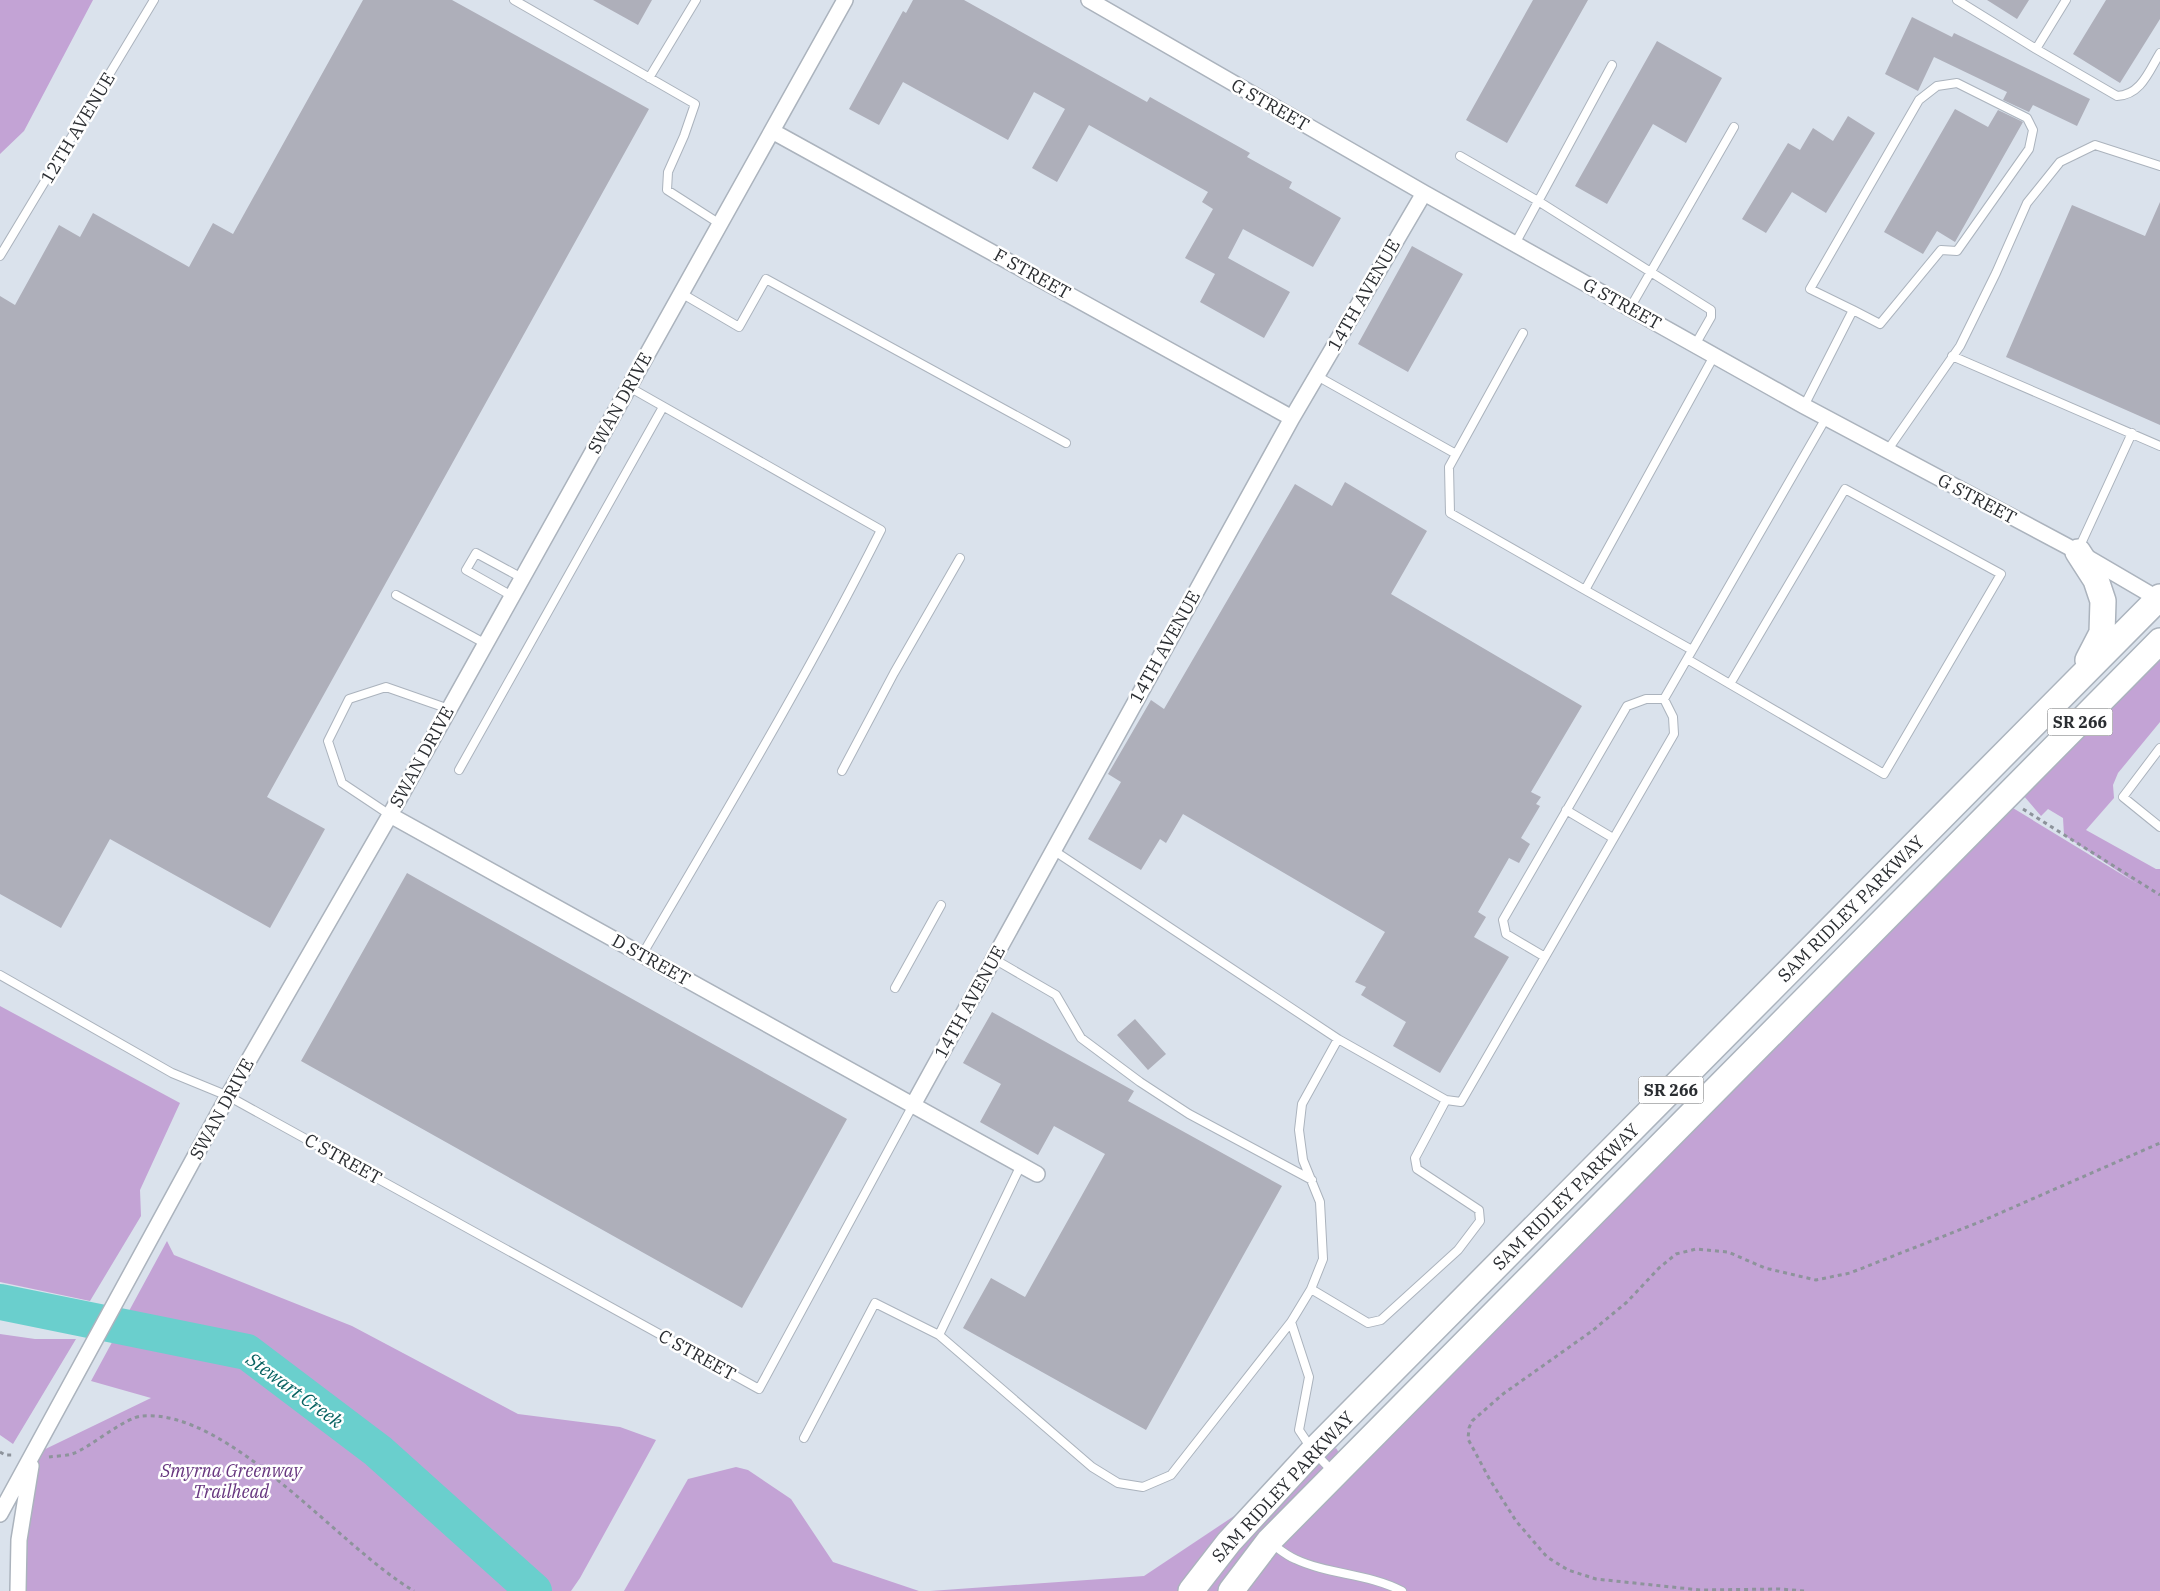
<svg xmlns="http://www.w3.org/2000/svg" width="2160" height="1591" font-family="'IBM Plex Serif',serif">
	<style>
		.green { fill: #c3a3d5 }
		.lines { fill: none; stroke-linecap: round; stroke-linejoin: round }
		.river { stroke: #6acfcd; stroke-width: 36 }
		.building { fill: #aeafba }
		.lane-casing { stroke: #abb3bd; stroke-width: 10 }
		.street-casing { stroke: #abb3bd; stroke-width: 18 }
		.primary-casing { stroke: #abb3bd; stroke-width: 28 }
		.path { stroke: #8d939b; stroke-width: 3; stroke-dasharray: 4 4; stroke-linecap: butt }
		.lane { stroke: #fff; stroke-width: 8 }
		.street { stroke: #fff; stroke-width: 15 }
		.primary { stroke: #fff; stroke-width: 25 }
		.labels { text-anchor: middle; stroke-width: 5; stroke-linejoin: round; paint-order: stroke }
		.shield { fill: #fff; stroke: #6a6c6f; stroke-width: 1 }
		.shield-label { font-size: 16px; font-weight: bold; fill: #2a2d31 }
		.street-label { font-size: 18px; fill: #2a2d31; stroke: #fff }
		.park-label { font-size: 18px; font-style: italic; fill: #67367f; stroke: #fff }
		.water-label { font-size: 19px; font-style: italic; fill: #076261; stroke: #fff }
	</style>
	<rect width="100%" height="100%" fill="#dae2ec"/>
	<path class="green" d="M0 0H93L24 131 0 154Z
		M2160 659V722L2118 773 2113 785 2114 798 2086 830 2156 869H2160V1591H930L1144 1576 1336 1448 1353 1475 1451 1373 1690 1134 2008 805 2136 883 2064 835 2063 818 2048 809 2041 816 2023 795Z
		M0 1006 180 1103 140 1190 141 1216 90 1301 0 1282Z
		M167 1241 174 1255 352 1326 518 1414 620 1427 656 1440 580 1578 571 1591H21L33 1455 151 1398 91 1381Z
		M0 1334 35 1339H76L13 1444 0 1435Z
		M736 1467 748 1470 791 1499 833 1562 919 1591H624L688 1479Z"/>
	<g class="lines">
		<path class="river" d="M0 1302 247 1352 378 1451 534 1591"/>
	</g>
	<path class="building" d="M363 0H452L649 109 267 797 325 829 270 928 110 839 61 928 0 894V296L15 305 59 225 80 237 93 213 189 267 213 223 233 234Z
		M593 0H652L638 25Z
		M913 0H964L1147 102 1150 97 1250 153 1247 157 1292 182 1289 188 1341 218 1313 267 1243 229 1228 258 1290 292 1264 338 1200 302 1215 274 1185 258 1213 209 1202 202 1208 192 1089 125 1057 182 1032 168 1065 109 1034 92 1008 140 903 82 879 125 849 109 903 11 906 13Z
		M1533 0H1588L1507 143 1466 120Z
		M1987 0H2029L2017 19Z
		M2106 0H2160V19L2120 83 2073 54Z
		M1912 17 1952 37 1954 33 2090 99 2077 126 2033 105 2029 112 2003 100 2007 92 1934 57 1918 91 1885 74Z
		M1657 41 1722 78 1686 143 1653 124 1607 204 1575 186Z
		M1955 109 1988 127 1998 110 2023 122 1955 242 1937 231 1923 254 1884 232Z
		M1848 116 1875 133 1826 213 1792 192 1766 233 1742 219 1788 143 1800 150 1813 128 1833 141Z
		M2160 202V425L2006 357 2072 205 2145 236Z
		M1412 246 1463 274 1408 372 1358 344Z
		M1345 482 1427 531 1391 594 1582 706 1531 792 1541 797 1536 804 1540 806 1521 838 1530 844 1519 863 1509 858 1478 912 1486 917 1474 937 1509 957 1440 1073 1393 1046 1406 1022 1361 995 1366 987 1355 982 1385 932 1183 814 1166 843 1160 839 1141 870 1088 839 1121 782 1108 774 1151 700 1164 709 1295 484 1332 506Z
		M407 873 847 1119 742 1308 301 1061Z
		M992 1012 1134 1091 1128 1101 1282 1186 1146 1430 963 1328 991 1278 1025 1297 1105 1154 1054 1126 1038 1155 980 1122 1001 1084 963 1063Z
		M1135 1019 1166 1054 1148 1070 1117 1035Z"/>
	<g class="lines">
		<g class="lane-casing">
			<path id="lane" d="M514 0 695 104 684 136 668 172 667 190 720 224
				M1957 0 2036 49 2117 96C2141 95 2149 71 2160 53
				M2036 49 2066 0
				M649 78 696 0
				M1460 156 1538 201 1711 310V317L1695 345
				M1515 244 1612 65
				M0 256 154 0
				M681 293 739 327 766 279 1066 443
				M1630 308 1734 127
				M1523 333 1449 467 1450 513 1585 590 1714 356
				M1952 356 2160 446
				M1317 376 1456 454
				M629 387 881 530C808 675 724 815 642 955
				M1804 406 1853 310 1880 324 1941 250 1957 251 2029 149 2033 130 2027 118 1957 83 1937 86 1919 100 1810 289 1853 310
				M1887 451 1960 346 1996 273 2027 203 2060 162 2095 145 2160 166
				M2079 548 2132 433
				M1585 590 1692 650
				M396 595 486 644
				M512 596 466 570 476 553 522 578
				M1687 659 1884 774 2001 574 1845 489 1730 684
				M2160 748 2123 797 2160 827
				M459 770 663 407
				M842 771 894 673 960 558
				M1566 810 1613 838
				M390 815 342 783 328 741 349 699 386 687 449 709
				M1053 850 1338 1039
				M1545 957 1506 934 1503 920 1627 706 1646 699H1664
				M994 959 1056 995 1081 1038 1140 1082 1189 1114 1312 1180
				M0 975 172 1073 228 1096 759 1389 913 1105
				M895 988 941 905
				M1021 1165 939 1335 1092 1467 1118 1483 1143 1487 1171 1475 1291 1322
				M1311 1289 1368 1323 1381 1320 1458 1250 1480 1221 1479 1210 1417 1169 1415 1158 1446 1100
				M804 1438 875 1303 939 1335
				M1334 1473 1313 1451 1299 1430 1309 1377 1291 1322 1311 1289 1323 1259 1320 1202 1303 1160 1299 1130 1302 1104 1338 1039 1446 1100 1461 1102 1674 734 1673 717 1664 699 1826 418
				M1272 1544C1279 1549 1287 1556 1295 1559 1329 1575 1367 1573 1402 1591"/>
		</g>
		<g class="street-casing">
			<path id="street" d="M1089 0 1424 193 1804 406 2078 552 2160 600
				M772 131 1292 418
				M390 815 1037 1174
				M913 1105 1292 418 1424 193
				M0 1514 228 1096 390 815 845 0
				M18 1591 19 1540 31 1466"/>
		</g>
		<g class="primary-casing">
			<path id="primary" d="M2078 552 2096 580 2103 601 2102 633 2088 660
				M1191 1591 1229 1542 1313 1451 2160 597
				M1231 1591 1269 1541 2160 641"/>
		</g>
		<path class="path" d="M2023 809 2160 895
			M0 1452 5 1455H13
			M49 1457C56 1456 65 1456 72 1454 90 1448 125 1417 142 1416 230 1409 339 1547 414 1591
			M1804 1591 1780 1589 1700 1590 1596 1579 1568 1570 1547 1557 1516 1521 1490 1480 1468 1439 1469 1428 1472 1421 1503 1394 1592 1331 1627 1302 1659 1268 1676 1254 1696 1249 1728 1252 1765 1268 1816 1280 1850 1273 1982 1221 2160 1143"/>
		<use href="#lane" class="lane"/>
		<use href="#street" class="street"/>
		<use href="#primary" class="primary"/>
	</g>
	<g class="labels">
		<g class="shield">
			<rect x="2047.5" y="708.5" width="65" height="27" rx="4"/>
			<rect x="1638.5" y="1076.5" width="65" height="27" rx="4"/>
		</g>
		<g class="shield-label">
			<text x="2080" y="728">SR 266</text>
			<text x="1671" y="1096">SR 266</text>
		</g>
		<g class="street-label">
			<text transform="translate(1270 105) rotate(30)" y="6">G STREET</text>
			<text transform="translate(78 128) rotate(-59)" y="6">12TH AVENUE</text>
			<text transform="translate(1032 274) rotate(29)" y="6">F STREET</text>
			<text transform="translate(1364 295) rotate(-60)" y="6">14TH AVENUE</text>
			<text transform="translate(1622 304) rotate(29)" y="6">G STREET</text>
			<text transform="translate(620 403) rotate(-61)" y="6">SWAN DRIVE</text>
			<text transform="translate(1977 499) rotate(28)" y="6">G STREET</text>
			<text transform="translate(1165 647) rotate(-61)" y="6">14TH AVENUE</text>
			<text transform="translate(422 757) rotate(-61)" y="6">SWAN DRIVE</text>
			<text transform="translate(1851 909) rotate(-45)" y="6">SAM RIDLEY PARKWAY</text>
			<text transform="translate(651 960) rotate(29)" y="6">D STREET</text>
			<text transform="translate(970 1002) rotate(-61)" y="6">14TH AVENUE</text>
			<text transform="translate(222 1109) rotate(-61)" y="6">SWAN DRIVE</text>
			<text transform="translate(343 1159) rotate(29)" y="6">C STREET</text>
			<text transform="translate(1566 1197) rotate(-45)" y="6">SAM RIDLEY PARKWAY</text>
			<text transform="translate(697 1355) rotate(29)" y="6">C STREET</text>
			<text transform="translate(1283 1487) rotate(-47)" y="6">SAM RIDLEY PARKWAY</text>
		</g>
		<g class="park-label">
			<text x="231" y="1477">Smyrna Greenway<tspan x="231" dy="21">Trailhead</tspan></text>
		</g>
		<g class="water-label">
			<text transform="translate(295 1390) rotate(36)" y="7">Stewart Creek</text>
		</g>
	</g>
</svg>
